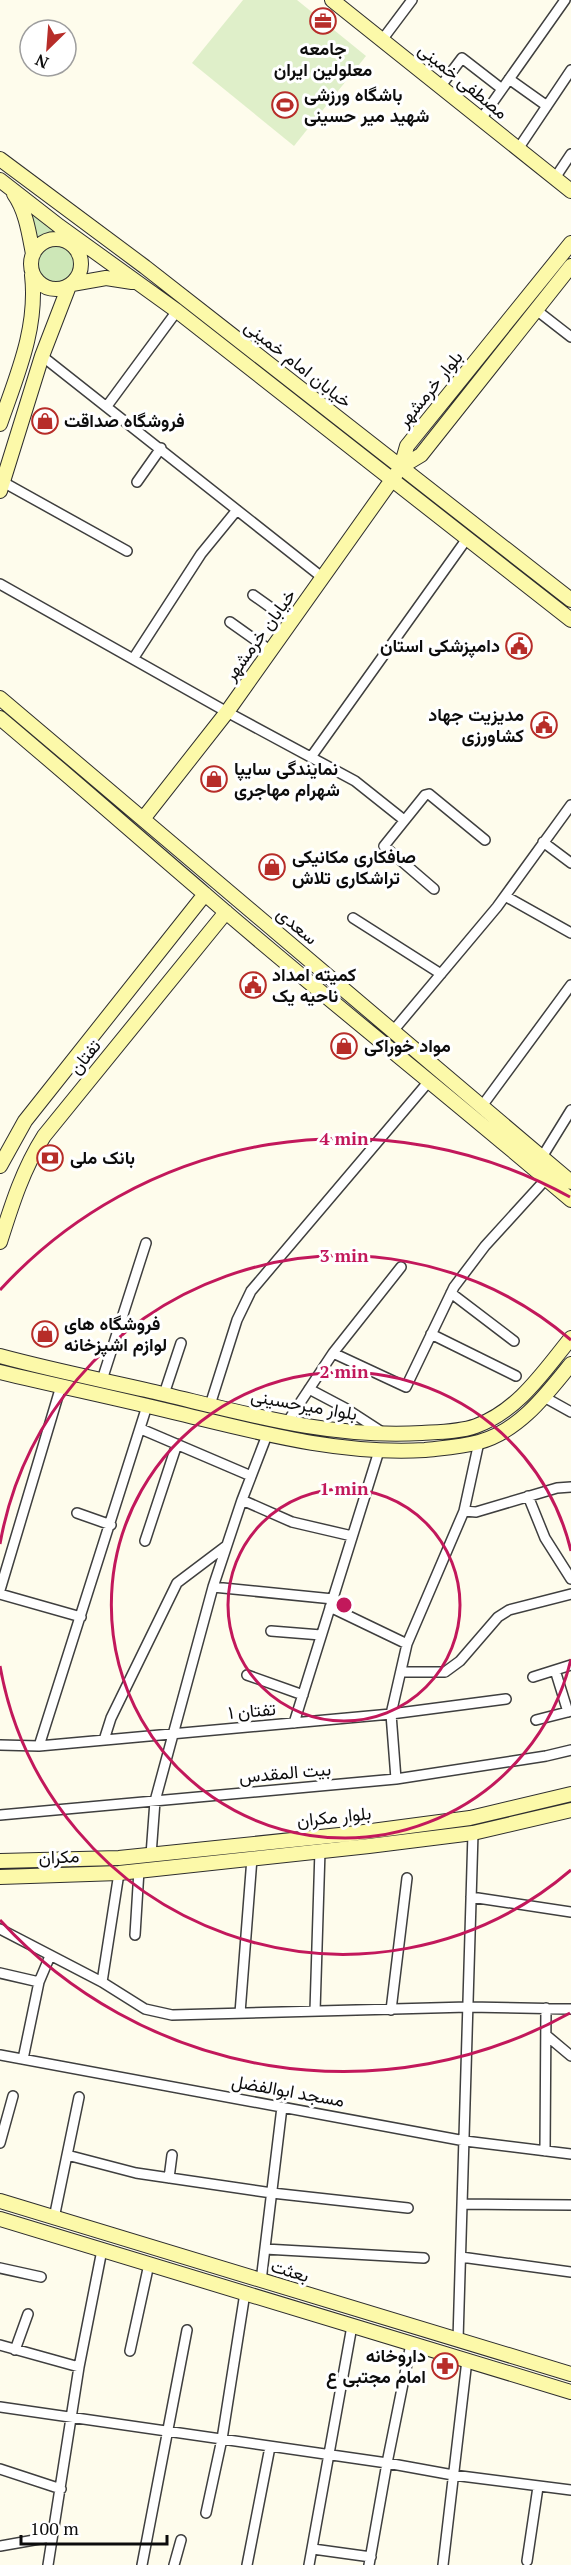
<svg xmlns="http://www.w3.org/2000/svg" width="571" height="2565" font-family="'PT Serif',Vazirmatn,serif">
	<style>
		.green { fill: #cde7b7 }
		.pitch { fill: #dfefc9 }
		.lines { fill: none; stroke-linecap: round; stroke-linejoin: round }
		.street-casing { stroke: #3f3f3f; stroke-width: 12 }
		.secondary-casing { stroke: #2e2e2e; stroke-width: 16 }
		.street { stroke: #fff; stroke-width: 9 }
		.secondary { stroke: #fcf9a9; stroke-width: 14 }
		.ring { fill: none; stroke: #c2185b; stroke-width: 3 }
		.labels { text-anchor: middle; stroke-width: 6; stroke-linejoin: round; paint-order: stroke }
		.poi-label { font-size: 18px; font-weight: bold; fill: #0c0c0c; stroke: #fff; text-anchor: start }
		.street-label { font-size: 18px; fill: #0c0c0c; stroke: #fff }
		.centre { fill: #c2185b; stroke: #fff; stroke-width: 3 }
		.ring-label { font-size: 18px; text-anchor: middle; font-weight: bold; fill: #c2185b; stroke: #fff; stroke-width: 6; stroke-linejoin: round; paint-order: stroke }
	</style>
	<rect width="100%" height="100%" fill="#fefcec"/>
	<path class="green" d="M31 206 55 232 45 233 34 240 28 216Z
		M37 264a19 19 0 1 1 38 0a19 19 0 1 1-38 0Z"/>
	<path class="pitch" d="M243 0H297L366 56 294 146 192 63Z"/>
	<g class="lines">
		<g class="street-casing">
			<path id="street" d="M382 40 412 0
				M509 79 547 106
				M440 87 462 58 502 89
				M481 119 565 0
				M518 149 571 70
				M555 178 571 154
				M535 309 571 337
				M42 356 323 578
				M107 406 177 311
				M3 482 127 551
				M137 482 161 448
				M0 584 227 712 355 781 404 820
				M253 595 291 622
				M230 622 271 651
				M133 659 201 554 237 510
				M311 757 466 540
				M543 842 571 863
				M434 889 384 846 425 795 429 794 485 840
				M505 896 571 933
				M353 918 441 974
				M393 1031 497 907 571 805
				M482 1106 571 985
				M542 1157 571 1110
				M451 1293 514 1341
				M431 1334 516 1376
				M333 1353 406 1387 454 1287 485 1246 546 1179
				M102 1380 146 1243
				M309 1389 345 1408 382 1432
				M164 1394 181 1343
				M544 1397 571 1412
				M210 1405 237 1320 251 1291 430 1080
				M286 1424 333 1353 401 1267
				M141 1429 251 1476
				M528 1496 545 1538 571 1579
				M242 1500 292 1522 352 1536
				M464 1511 476 1512 557 1488 571 1487
				M77 1513 111 1525
				M145 1541 177 1444
				M213 1587 333 1599
				M0 1590 61 1386
				M0 1594 81 1617
				M330 1607 407 1644
				M271 1631 321 1635
				M555 1670 568 1712
				M401 1672H445L460 1661 498 1617 509 1610 571 1594
				M247 1675 303 1695
				M533 1677 571 1665
				M536 1720 571 1711
				M294 1723 379 1451
				M104 1740 111 1718 177 1583 226 1546
				M0 1745 39 1746 391 1714 506 1699
				M39 1746 147 1406
				M396 1779 391 1714 407 1644 464 1511 479 1442
				M0 1815 396 1779 546 1756 571 1750
				M151 1855 155 1801 213 1587 242 1500 267 1435
				M471 1897 571 1912
				M0 1929 102 1982 145 2009 172 2015 468 2007 571 2009
				M135 1935 139 1870
				M0 1973 39 1982
				M102 1982 119 1873
				M391 2010 407 1878
				M315 2011 320 1850
				M240 2013 252 1858
				M546 2035 571 2056
				M0 2055 465 2141 571 2154
				M23 2059 39 1982 50 1956
				M0 2143 13 2096
				M545 2151 546 2008
				M67 2155 136 2173 272 2193 408 2208
				M169 2178 172 2155
				M463 2204 571 2205
				M54 2218 79 2097
				M265 2249 424 2258
				M461 2257 571 2272
				M0 2268 41 2277
				M261 2281 282 2107
				M458 2340 473 1833
				M0 2345 79 2367
				M15 2350 28 2314
				M130 2351 149 2264
				M0 2407 387 2463 453 2475 571 2490
				M0 2469 61 2489
				M206 2513 222 2439 245 2293
				M0 2546 51 2537
				M313 2549 371 2557
				M527 2561 538 2487
				M48 2565 79 2367 102 2250
				M142 2565 187 2330
				M174 2565 181 2540
				M247 2565 270 2447
				M309 2565 352 2326
				M369 2565 387 2463 411 2344
				M443 2565 467 2360"/>
		</g>
		<g class="secondary-casing">
			<path id="secondary" d="M332 0 571 191
				M0 159 145 267 571 600
				M0 180 59 226 177 311 571 620
				M14 194C26 211 29 233 33 254
				M31 264a25 25 0 1 1 50 0a25 25 0 1 1-50 0Z
				M571 243 407 446 401 467 421 455 571 266
				M72 284 106 278 132 282
				M0 424C17 375 38 328 32 275
				M0 491 42 356 69 286
				M0 698 571 1182
				M0 718C69 776 137 836 206 895 326 999 451 1097 571 1200
				M143 819 227 712 396 474
				M0 1166 25 1121 205 894
				M0 1242C12 1204 23 1169 44 1136L226 912
				M0 1356C48 1369 97 1379 146 1390 237 1411 327 1439 422 1433 439 1432 459 1432 476 1426 518 1411 544 1371 571 1338
				M0 1372C58 1386 116 1398 173 1412 257 1432 338 1455 425 1450 442 1448 461 1447 479 1442 519 1431 546 1395 571 1364
				M0 1861 119 1858 349 1834 470 1818 571 1794
				M0 1877 119 1873 369 1846 473 1833 571 1810
				M0 2201 571 2374
				M0 2219 571 2392"/>
		</g>
		<use href="#street" class="street"/>
		<use href="#secondary" class="secondary"/>
	</g>
	<g class="ring">
		<circle cx="344" cy="1605" r="116"/>
		<path d="M571 1659A233 233 0 1 1 571 1551"/>
		<path d="M571 1870A349 349 0 0 1 0 1666M0 1544A349 349 0 0 1 571 1340"/>
		<path d="M570 2013A466 466 0 0 1 0 1920M0 1290A466 466 0 0 1 570 1197"/>
	</g>
	<defs>
		<g id="office-ring" transform="scale(1.35)"><circle r="9.5" fill="#fff" stroke="#b72d29" stroke-width="1.5"/><path d="M-6-3h4V-5.5h4V-3h4V5H-6ZM-1-4.5V-3h2v-1.5ZM-6 0V1H6V0Z" fill="#b72d29"/></g>
		<g id="stadium-ring" transform="scale(1.35)"><circle r="9.5" fill="#fff" stroke="#b72d29" stroke-width="1.5"/><path d="M0-5a6.5 5 0 1 0 0 10a6.5 5 0 1 0 0-10ZM-3.5-1.8h7v3.6h-7Z" fill="#b72d29"/></g>
		<g id="shop-ring" transform="scale(1.35)"><circle r="9.5" fill="#fff" stroke="#b72d29" stroke-width="1.5"/><path d="M-5-2.5h2.3a2.7 3.5 0 0 1 5.4 0H5L5.5 6h-11ZM-1.5-2.5h3a1.5 2.3 0 0 0-3 0Z" fill="#b72d29"/></g>
		<g id="civic-ring" transform="scale(1.35)"><circle r="9.5" fill="#fff" stroke="#b72d29" stroke-width="1.5"/><path d="M-.6-6.5H3V-4.5H.6V-3L4-1V1h2V6H-6V1h2V-1L-.6-3ZM-1.2 2.5V6h2.4V2.5Z" fill="#b72d29"/></g>
		<g id="bank-ring" transform="scale(1.35)"><circle r="9.5" fill="#fff" stroke="#b72d29" stroke-width="1.5"/><path d="M-6-4H6V4H-6ZM0-2.3a2.3 2.3 0 1 0 0 4.6a2.3 2.3 0 1 0 0-4.6Z" fill="#b72d29"/></g>
		<g id="pharmacy-ring" transform="scale(1.35)"><circle r="9.5" fill="#fff" stroke="#b72d29" stroke-width="1.5"/><path d="M-2-6h4v4h4v4h-4v4h-4v-4h-4v-4h4Z" fill="#b72d29"/></g>
	</defs>
	<g fill-rule="evenodd">
		<use href="#office-ring" x="323" y="21"/>
		<use href="#stadium-ring" x="285" y="105"/>
		<use href="#shop-ring" x="45" y="421"/>
		<use href="#civic-ring" x="519" y="646"/>
		<use href="#civic-ring" x="544" y="725"/>
		<use href="#shop-ring" x="214" y="779"/>
		<use href="#shop-ring" x="272" y="867"/>
		<use href="#civic-ring" x="253" y="985"/>
		<use href="#shop-ring" x="344" y="1046"/>
		<use href="#bank-ring" x="50" y="1158"/>
		<use href="#shop-ring" x="45" y="1334"/>
		<use href="#pharmacy-ring" x="445" y="2366"/>
	</g>
	<g class="labels">
		<g class="poi-label">
			<text x="323" y="55" text-anchor="middle">جامعه<tspan x="323" dy="21">معلولین ایران</tspan></text>
			<text x="304" y="101">باشگاه ورزشی<tspan x="304" dy="21">شهید میر حسینی</tspan></text>
			<text x="64" y="427">فروشگاه صداقت</text>
			<text x="500" y="652" text-anchor="end">دامپزشکی استان</text>
			<text x="524" y="721" text-anchor="end">مدیزیت جهاد<tspan x="524" dy="21">کشاورزی</tspan></text>
			<text x="234" y="775">نمایندگی سایپا<tspan x="234" dy="21">شهرام مهاجری</tspan></text>
			<text x="292" y="863">صافکاری مکانیکی<tspan x="292" dy="21">تراشکاری تلاش</tspan></text>
			<text x="272" y="981">کمیته امداد<tspan x="272" dy="21">ناحیه یک</tspan></text>
			<text x="364" y="1052">مواد خوراکی</text>
			<text x="70" y="1164">بانک ملی</text>
			<text x="64" y="1330">فروشگاه های<tspan x="64" dy="21">لوازم اشپزخانه</tspan></text>
			<text x="426" y="2362" text-anchor="end">داروخانه<tspan x="426" dy="21">امام مجتبی ع</tspan></text>
		</g>
		<g class="street-label">
			<text transform="translate(463 81) rotate(39)" y="6">مصطفی خمینی</text>
			<text transform="translate(298 364) rotate(38)" y="6">خیابان امام خمینی</text>
			<text transform="translate(430 389) rotate(-51)" y="6">بلوار خرمشهر</text>
			<text transform="translate(260 635) rotate(-54)" y="6">خیابان خرمشهر</text>
			<text transform="translate(297 926) rotate(40)" y="6">سعدی</text>
			<text transform="translate(85 1057) rotate(-51)" y="6">تفتان</text>
			<text transform="translate(304 1405) rotate(10)" y="6">بلوار میرحسینی</text>
			<text transform="translate(252 1711) rotate(-5)" y="6">تفتان ۱</text>
			<text transform="translate(285 1773) rotate(-5)" y="6">بیت المقدس</text>
			<text transform="translate(334 1817) rotate(-6)" y="6">بلوار مکران</text>
			<text transform="translate(59 1857) rotate(-2)" y="6">مکران</text>
			<text transform="translate(288 2091) rotate(10)" y="6">مسجد ابوالفضل</text>
			<text transform="translate(290 2271) rotate(17)" y="6">بعثت</text>
		</g>
	</g>
	<circle cx="344" cy="1605" r="9" class="centre"/>
	<g class="ring-label">
		<text x="344" y="1145">4 min</text>
		<text x="344" y="1262">3 min</text>
		<text x="344" y="1378">2 min</text>
		<text x="344" y="1495">1 min</text>
	</g>
	<g transform="translate(48 48) rotate(205)"><circle r="28" fill="#ffffff" stroke="#9e9e9e" stroke-width="1.5"/>
	<path d="M0-4.5L10 22L0 15L-10 22Z" fill="#b72d29"/>
	<text y="-9" font-size="16" font-weight="bold" text-anchor="middle" fill="#0c0c0c">N</text>
	</g>
	<path d="M21 2535v9h146v-9" fill="none" stroke="#0c0c0c" stroke-width="3"/>
	<text x="30" y="2535" font-size="18" fill="#0c0c0c" stroke="#ffffff" stroke-width="4.5" paint-order="stroke">100 m</text>
</svg>
